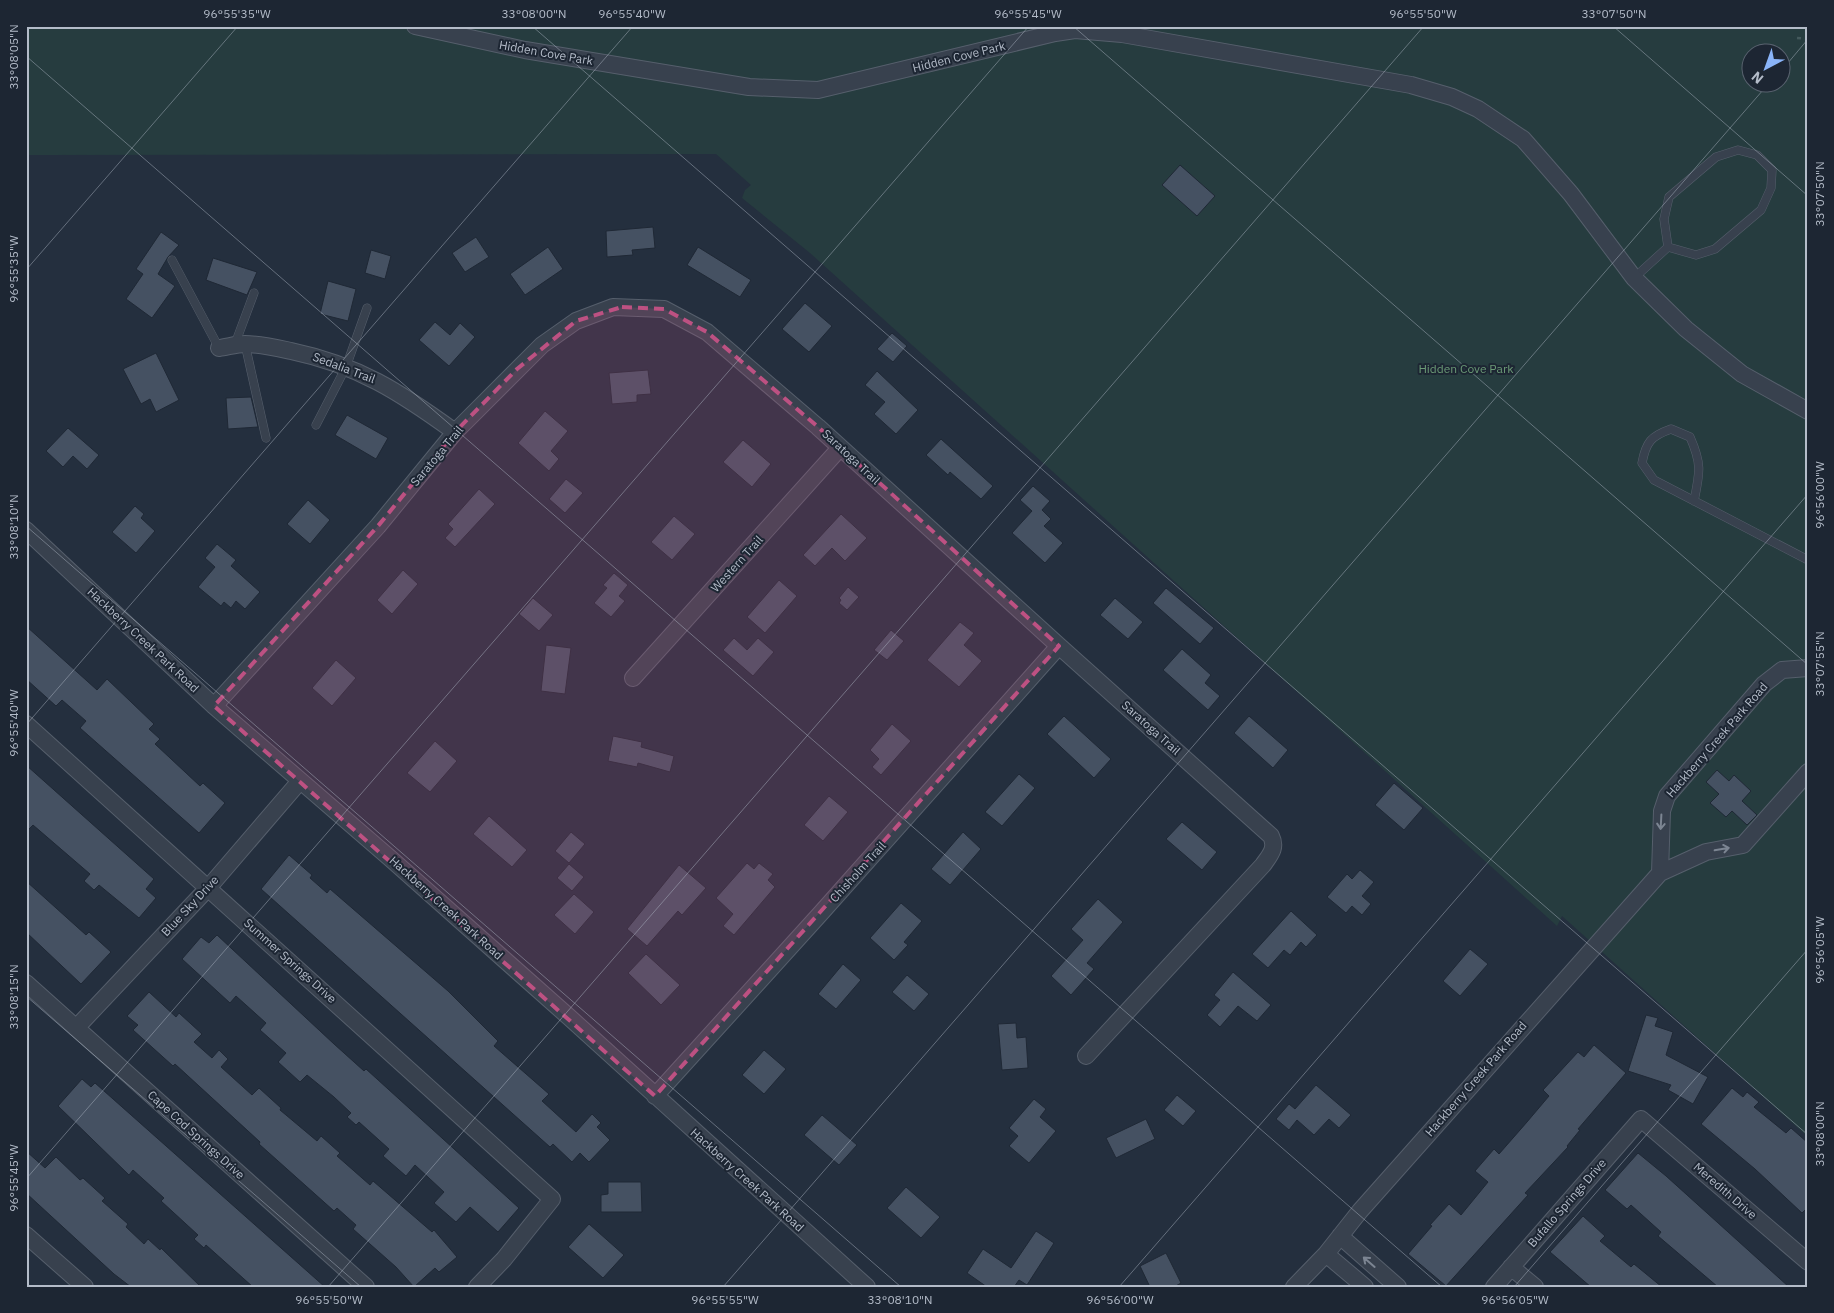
<svg xmlns="http://www.w3.org/2000/svg" width="1834" height="1313" font-family="'IBM Plex Sans',sans-serif">
	<style>
		.green { fill: #263c3f; fill-rule: evenodd }
		.building { fill: #455162; stroke: #1f2835 }
		.lines { fill: none; stroke-linecap: round; stroke-linejoin: round }
		.service-casing { stroke: #565f6c; stroke-width: 9 }
		.minor-casing { stroke: #565f6c; stroke-width: 18 }
		.path { stroke: #44595c; stroke-width: 2.5; stroke-dasharray: 4 4; stroke-linecap: butt }
		.service { stroke: #38414e; stroke-width: 8 }
		.minor { stroke: #38414e; stroke-width: 16 }
		.oneway { stroke: #7c8592 }
		.marked { fill: #bd5182; fill-opacity: 0.2; stroke: #bd5182; stroke-width: 4; stroke-dasharray: 10 6; stroke-linejoin: round }
		.ticks { fill: none; stroke: #b4bcc9; stroke-width: 1; stroke-opacity: 0.45 }
		.labels { text-anchor: middle; stroke-width: 4; stroke-linejoin: round; paint-order: stroke }
		.street-label { font-size: 12px; fill: #b4bcc9; stroke: #1d2633 }
		.park-label { font-size: 12px; fill: #6b9a76; stroke: #1d2633 }
		.neatline { fill: none; stroke: #b4bcc9; stroke-width: 2 }
		.ticks-label { font-size: 12px; text-anchor: middle; fill: #b4bcc9 }
	</style>
	<rect width="100%" height="100%" fill="#242f3e"/>
	<path class="green" d="M26 26H1808V1137L1562 916 1557 926 810 253 742 198 745 190 751 185 716 154 26 155ZM1752 52H1782V82H1752Z"/>
	<path class="building" d="M1180 165 1215 196 1197 216 1162 185Z
		M653 227 655 248 632 250 633 255 607 257 606 231Z
		M161 232 179 245 168 257 158 274 175 286 152 318 126 299 143 274 136 269Z
		M476 237 489 257 465 272 452 253Z
		M548 247 563 269 525 295 510 274Z
		M698 247 751 280 740 297 687 265Z
		M371 250 391 256 385 279 365 273Z
		M213 258 257 272 247 295 206 280Z
		M328 281 356 289 348 321 320 314Z
		M805 303 832 326 809 352 782 329Z
		M435 322 450 335 460 323 475 337 449 366 419 340Z
		M892 333 907 346 893 362 877 349Z
		M156 353 179 400 156 412 150 399 141 404 123 369Z
		M648 370 651 394 637 395V402L612 404 609 373Z
		M877 371 918 410 896 434 874 414 885 402 865 385Z
		M251 397 258 427 228 429 226 398Z
		M545 411 568 431 551 451 559 459 549 471 518 443Z
		M347 415 388 438 376 459 335 435Z
		M68 428 99 455 87 469 73 456 63 467 46 451Z
		M941 439 993 486 981 499 950 472 948 475 926 455Z
		M743 440 771 464 752 487 723 462Z
		M566 479 583 493 565 513 549 499Z
		M1033 486 1050 501 1042 510 1051 519 1044 526 1063 543 1045 563 1012 533 1032 511 1020 500Z
		M479 489 495 504 455 547 445 538 453 529 448 524Z
		M308 500 330 520 310 544 287 524Z
		M135 506 144 514 141 518 155 531 136 553 112 532Z
		M841 514 867 538 845 561 832 548 815 566 803 555Z
		M674 516 695 534 672 560 651 542Z
		M217 544 236 560 231 566 260 592 245 609 236 601 231 608 224 602 221 606 198 587 215 567 205 558Z
		M403 570 418 584 392 614 377 600Z
		M614 573 628 585 619 596 625 601 611 617 594 603 607 588 603 585Z
		M779 580 797 596 765 633 747 617Z
		M848 587 859 597 847 610 839 603 841 600 839 598Z
		M1166 588 1214 628 1200 644 1153 603Z
		M533 598 553 615 539 631 519 614Z
		M1115 598 1143 622 1128 639 1100 615Z
		M960 622 974 633 964 645 982 661 959 687 927 660Z
		M26 626 97 690 107 679 154 724 149 729 160 739 155 744 200 786 203 783 225 803 199 833 80 728 86 721 62 700 56 706 26 679Z
		M891 630 904 641 887 660 874 650Z
		M734 638 747 650 758 638 774 652 753 676 723 650Z
		M546 645 571 648 565 694 541 691Z
		M1182 649 1211 675 1205 683 1220 696 1208 710 1163 670Z
		M336 660 356 678 332 706 312 688Z
		M1064 716 1111 759 1094 778 1047 734Z
		M1249 716 1288 750 1273 768 1234 733Z
		M892 724 911 741 881 775 872 767 879 759 870 750Z
		M613 736 642 742 641 747 674 756 670 772 638 763 637 767 608 761Z
		M435 741 457 761 430 792 407 773Z
		M26 765 154 879 146 889 156 898 139 918 99 885 94 890 84 881 90 874 33 825 26 832Z
		M1717 770 1729 781 1734 775 1751 791 1742 801 1757 815 1747 825 1732 811 1726 817 1710 803 1719 794 1706 782Z
		M1019 774 1035 788 1002 826 985 812Z
		M1394 783 1423 808 1404 830 1375 805Z
		M829 796 848 812 823 841 804 825Z
		M489 816 527 850 512 867 473 834Z
		M1182 822 1217 852 1202 870 1166 839Z
		M571 832 585 844 569 863 555 851Z
		M963 832 981 849 950 885 931 869Z
		M289 855 312 875 310 878 327 893 330 889 448 991 498 1041 494 1046 549 1094 542 1101 576 1132 592 1114 601 1123 597 1127 610 1140 589 1162 580 1153 572 1162 553 1144 550 1147 261 889Z
		M747 863 754 869 759 863 773 874 768 880 775 887 734 935 723 926 733 914 716 898Z
		M569 864 584 877 572 891 557 878Z
		M679 865 706 888 682 915 678 911 647 946 627 929Z
		M1360 870 1374 882 1362 896 1371 904 1362 915 1352 906 1346 913 1327 897 1347 874 1352 879Z
		M26 881 86 935 89 932 111 952 81 984 26 932Z
		M574 894 594 912 575 934 554 915Z
		M1098 899 1123 922 1087 963 1094 969 1071 995 1051 976 1083 940 1071 929Z
		M901 903 922 921 904 942 908 945 894 960 870 938Z
		M1291 911 1317 935 1306 947 1301 942 1290 955 1284 950 1268 968 1252 954Z
		M217 935 334 1044 364 1071 366 1069 519 1208 498 1232 470 1207 456 1222 434 1203 444 1192 415 1165 406 1176 383 1156 389 1149 359 1122 356 1125 347 1117 351 1113 334 1097 307 1075 300 1082 278 1062 286 1053 260 1030 266 1023 236 996 230 1003 182 959 201 937 209 943Z
		M1470 949 1488 964 1460 996 1443 981Z
		M646 954 680 985 661 1005 628 973Z
		M843 964 861 980 836 1009 818 994Z
		M1233 972 1271 1005 1257 1021 1238 1006 1220 1027 1207 1015 1220 1000 1214 995Z
		M907 975 929 994 914 1011 892 992Z
		M149 992 176 1017 179 1013 202 1034 194 1042 212 1058 219 1050 228 1059 221 1067 252 1095 259 1088 281 1108 280 1110 317 1141 321 1136 340 1153 337 1156 370 1185 373 1181 432 1232 434 1230 457 1257 439 1272 435 1268 414 1287 396 1267 353 1229 356 1225 337 1208 334 1211 259 1144 260 1142 175 1064 173 1066 133 1030 138 1025 127 1016Z
		M1646 1015 1658 1018 1655 1026 1673 1032 1666 1055 1708 1077 1693 1104 1668 1090 1671 1085 1628 1071Z
		M1016 1023 1017 1038 1026 1037 1028 1068 1002 1070 998 1024Z
		M1594 1045 1626 1073 1578 1129 1580 1130 1567 1146 1568 1147 1525 1193 1528 1195 1446 1286 1408 1254 1432 1226 1430 1225 1449 1204 1461 1215 1488 1182 1475 1171 1494 1149 1499 1154 1527 1122 1549 1096 1543 1090 1578 1052 1584 1057Z
		M764 1050 786 1069 764 1094 742 1075Z
		M82 1079 91 1087 95 1083 325 1287H253L206 1245 204 1248 194 1239 198 1235 161 1201 164 1198 133 1170 129 1175 58 1106Z
		M1316 1085 1351 1115 1339 1128 1329 1119 1314 1135 1297 1120 1289 1130 1276 1119 1289 1104 1295 1109Z
		M1732 1088 1743 1097 1747 1092 1759 1102 1754 1107 1786 1133 1791 1128 1808 1143V1207L1802 1213 1755 1169 1701 1124Z
		M1177 1095 1196 1111 1183 1126 1164 1110Z
		M1034 1099 1046 1109 1040 1117 1056 1131 1029 1163 1009 1146 1018 1136 1009 1128Z
		M822 1115 857 1145 839 1165 804 1135Z
		M1146 1119 1155 1139 1116 1158 1106 1138Z
		M26 1151 45 1168 56 1157 80 1180 83 1178 105 1198 102 1201 128 1224 126 1227 144 1244 148 1239 160 1250 161 1248 201 1287H131L114 1274 26 1193Z
		M1638 1153 1666 1176 1789 1287H1718L1658 1236 1661 1232 1631 1205 1627 1209 1605 1190Z
		M608 1182H641L642 1212H601V1195L608 1194Z
		M906 1187 940 1217 921 1238 887 1208Z
		M1583 1216 1605 1236 1600 1241 1631 1267 1634 1264 1662 1287H1591L1550 1252Z
		M589 1224 624 1255 603 1278 568 1247Z
		M1036 1231 1054 1243 1027 1285 1019 1280 1014 1287H987L967 1273 983 1249 1011 1268Z
		M1166 1253 1181 1283 1174 1287H1150L1140 1266Z"/>
	<g class="lines">
		<g class="service-casing">
			<path id="service" d="M1738 150 1757 155 1772 170 1771 188 1761 210 1715 249 1696 255 1668 247 1664 219 1669 197 1716 157Z
				M172 260 219 348
				M1634 278 1668 247
				M235 344 254 293
				M245 344 266 438
				M316 425 346 367 367 308
				M1694 501C1700 472 1702 464 1690 437L1671 429C1651 436 1646 442 1642 463L1654 480 1808 560"/>
		</g>
		<g class="minor-casing">
			<path id="minor" d="M415 26 525 50 749 87 818 90 1055 33 1075 30 1122 34 1411 85 1452 97 1478 109 1523 139 1571 194 1634 278 1686 329 1742 374 1808 411
				M219 348C227 347 237 344 245 344 260 344 277 348 291 351 358 365 400 392 455 432
				M26 530 214 706 391 859 569 1017 867 1287
				M633 678 840 448
				M214 706 378 526 455 432 542 345 576 321 613 307 664 309 707 332 818 427 1059 646 1271 836C1277 848 1270 855 1263 865L1086 1056
				M26 724 552 1199 504 1259 477 1287
				M1660 873 1662 811 1667 796 1764 684 1782 670 1808 668
				M26 983 366 1287
				M76 1028 209 887 300 781
				M655 1096 821 913 1059 646
				M26 1235 85 1287
				M1340 1236 1398 1287
				M1326 1254 1365 1287
				M1511 1267 1535 1287
				M1294 1287 1326 1254 1360 1211 1660 873 1706 852 1743 845 1808 772
				M1494 1287 1641 1119 1808 1262"/>
		</g>
		<path class="path" d="M1797 38 1808 39"/>
		<use href="#service" class="service"/>
		<use href="#minor" class="minor"/>
	</g>
	<defs><path id="oneway-shaft" d="M-6 0H5M1.5-3L5.5 0L1.5 3" fill="none" stroke-width="1.6" stroke-linecap="round" stroke-linejoin="round" transform="scale(1.25)"/></defs>
	<g class="oneway">
		<use href="#oneway-shaft" transform="translate(1661 822) rotate(93)"/>
		<use href="#oneway-shaft" transform="translate(1722 849) rotate(-10)"/>
		<use href="#oneway-shaft" transform="translate(1369 1262) rotate(-139)"/>
	</g>
	<path class="marked" d="M622 307 664 309 707 332 818 427 1059 646 655 1096 214 706 378 526 455 432 517 369 576 321Z"/>
	<path class="ticks" d="M532 26 1808 1135M1073 26 1808 665M1613 26 1808 196M26 56 1442 1287M1782 70 1808 39M26 270 238 26M26 526 901 1287M26 725 633 26M26 996 361 1287M26 1179 1029 26M328 1287 1424 26M723 1287 1770 82M1119 1287 1808 494M1514 1287 1808 949"/>
	<g class="labels">
		<g class="street-label">
			<text transform="translate(546 53) rotate(10)" y="4">Hidden Cove Park</text>
			<text transform="translate(959 57) rotate(-14)" y="4">Hidden Cove Park</text>
			<text transform="translate(344 368) rotate(21)" y="4">Sedalia Trail</text>
			<text transform="translate(437 456) rotate(-50)" y="4">Saratoga Trail</text>
			<text transform="translate(851 457) rotate(43)" y="4">Saratoga Trail</text>
			<text transform="translate(737 564) rotate(-48)" y="4">Western Trail</text>
			<text transform="translate(143 640) rotate(43)" y="4">Hackberry Creek Park Road</text>
			<text transform="translate(1151 728) rotate(42)" y="4">Saratoga Trail</text>
			<text transform="translate(1717 740) rotate(-49)" y="4">Hackberry Creek Park Road</text>
			<text transform="translate(858 872) rotate(-48)" y="4">Chisholm Trail</text>
			<text transform="translate(190 906) rotate(-47)" y="4">Blue Sky Drive</text>
			<text transform="translate(446 908) rotate(42)" y="4">Hackberry Creek Park Road</text>
			<text transform="translate(290 961) rotate(42)" y="4">Summer Springs Drive</text>
			<text transform="translate(1476 1079) rotate(-49)" y="4">Hackberry Creek Park Road</text>
			<text transform="translate(196 1135) rotate(42)" y="4">Cape Cod Springs Drive</text>
			<text transform="translate(747 1180) rotate(42)" y="4">Hackberry Creek Park Road</text>
			<text transform="translate(1725 1191) rotate(41)" y="4">Meredith Drive</text>
			<text transform="translate(1567 1203) rotate(-49)" y="4">Bufallo Springs Drive</text>
		</g>
		<g class="park-label">
			<text x="1466" y="373">Hidden Cove Park</text>
		</g>
	</g>
	<rect width="1834" height="1313" fill="none" stroke="#1d2633" stroke-width="55"/>
	<g transform="translate(1766 68) rotate(221)"><circle r="24" fill="#1d2633" stroke="#59626f"/>
	<path d="M0-4L9 19L0 12L-9 19Z" fill="#8ab4f8"/>
	<text y="-8" font-size="14" font-weight="bold" text-anchor="middle" fill="#b4bcc9">N</text>
	</g>
	<rect x="28" y="28" width="1778" height="1258" class="neatline"/>
	<g class="ticks-label">
		<text x="237" y="18">96°55'35"W</text>
		<text x="534" y="18">33°08'00"N</text>
		<text x="632" y="18">96°55'40"W</text>
		<text x="1028" y="18">96°55'45"W</text>
		<text x="1423" y="18">96°55'50"W</text>
		<text x="1614" y="18">33°07'50"N</text>
		<text transform="translate(14 57) rotate(-90)" y="4">33°08'05"N</text>
		<text transform="translate(1820 194) rotate(-90)" y="4">33°07'50"N</text>
		<text transform="translate(14 269) rotate(-90)" y="4">96°55'35"W</text>
		<text transform="translate(1820 495) rotate(-90)" y="4">96°56'00"W</text>
		<text transform="translate(14 527) rotate(-90)" y="4">33°08'10"N</text>
		<text transform="translate(1820 664) rotate(-90)" y="4">33°07'55"N</text>
		<text transform="translate(14 723) rotate(-90)" y="4">96°55'40"W</text>
		<text transform="translate(1820 950) rotate(-90)" y="4">96°56'05"W</text>
		<text transform="translate(14 997) rotate(-90)" y="4">33°08'15"N</text>
		<text transform="translate(1820 1134) rotate(-90)" y="4">33°08'00"N</text>
		<text transform="translate(14 1178) rotate(-90)" y="4">96°55'45"W</text>
		<text x="329" y="1304">96°55'50"W</text>
		<text x="725" y="1304">96°55'55"W</text>
		<text x="900" y="1304">33°08'10"N</text>
		<text x="1120" y="1304">96°56'00"W</text>
		<text x="1515" y="1304">96°56'05"W</text>
	</g>
</svg>
